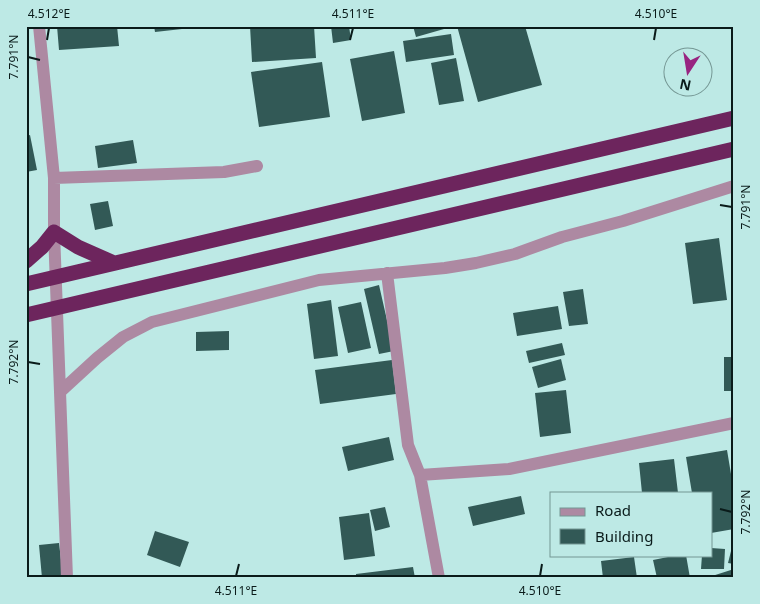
<svg xmlns="http://www.w3.org/2000/svg" width="760" height="604" font-family="'Noto Sans',sans-serif">
	<style>
		.building { fill: #325956 }
		.lines { fill: none; stroke-linecap: round; stroke-linejoin: round }
		.street { stroke: #ad89a2; stroke-width: 12 }
		.highway { stroke: #6d255d; stroke-width: 15 }
		.ticks { fill: none; stroke: #0a1b1a; stroke-width: 2 }
		.neatline { fill: none; stroke: #0a1b1a; stroke-width: 2 }
		.ticks-label { font-size: 12px; text-anchor: middle; fill: #0a1b1a }
	</style>
	<rect width="100%" height="100%" fill="#bde9e5"/>
	<path class="building" d="M57 26H117L119 46 59 50Z
		M154 26H181L182 29 155 32Z
		M250 26H314L316 58 252 62Z
		M331 26H349L351 40 333 43Z
		M413 26H443L444 29 416 37Z
		M457 26H525L542 85 478 102Z
		M451 34 454 55 406 62 403 41Z
		M394 51 405 113 362 121 350 59Z
		M456 58 464 101 439 105 431 63Z
		M322 62 330 117 259 127 251 72Z
		M30 135 37 170 26 172V136Z
		M133 140 137 163 98 168 95 146Z
		M108 201 113 226 95 230 90 204Z
		M719 238 727 300 693 304 685 243Z
		M379 285 394 351 379 354 364 289Z
		M583 289 588 324 569 326 563 292Z
		M331 300 338 356 314 359 307 304Z
		M361 302 371 348 348 353 338 307Z
		M558 306 562 329 517 336 513 313Z
		M229 331V350L196 351V332Z
		M562 343 565 355 529 363 526 351Z
		M724 357H734V391H724Z
		M561 359 566 380 538 388 532 367Z
		M392 360 396 394 320 404 315 370Z
		M566 390 571 433 540 437 535 393Z
		M389 437 394 460 348 471 342 447Z
		M727 450 734 492V529L711 533V493H692L686 457Z
		M674 459 678 493H642L639 463Z
		M521 496 525 514 473 526 468 507Z
		M385 507 390 527 375 531 370 510Z
		M369 513 375 556 344 560 339 517Z
		M155 531 189 542 180 567 147 555Z
		M59 543 63 576 42 578 39 545Z
		M711 548 725 549 724 569H701L702 555H711Z
		M731 551 734 552V564L728 563Z
		M678 555H686L690 578H657L653 560Z
		M634 557 637 578H603L601 561Z
		M413 567 415 578H356V574Z
		M734 569V578H709V577Z"/>
	<g class="lines">
		<path class="street" d="M39 26 54 178V232L67 578
			M54 178 224 172 257 166
			M387 273 408 445 420 475 439 578
			M60 392 97 358 123 337 152 322 319 280 445 268 476 263 515 254 562 237 623 221 734 186
			M420 475 509 469 734 423"/>
		<path class="highway" d="M26 261 42 247 54 232 78 247 114 263
			M26 284 734 118
			M26 315 734 149"/>
	</g>
	<path class="ticks" d="M47 40 49 28M350 40 353 28M654 40 656 28M28 57 40 60M720 205 732 207M28 362 40 364M720 509 732 512M236 576 239 564M540 576 542 564"/>
	<rect width="760" height="604" fill="none" stroke="#bde9e5" stroke-width="55"/>
	<rect x="550" y="492" width="162" height="65" fill="#bde9e5" stroke="#759794"/>
	<rect x="560" y="508" width="25" height="8" fill="#ad89a2" stroke="#759794"/>
	<text x="595" y="516" font-size="15" fill="#0a1b1a">Road</text>
	<rect x="560" y="529" width="25" height="15" fill="#325956" stroke="#759794"/>
	<text x="595" y="542" font-size="15" fill="#0a1b1a">Building</text>
	<g transform="translate(688 72) rotate(192)"><circle r="24" fill="#bde9e5" stroke="#759794"/>
	<path d="M0-4L9 19L0 12L-9 19Z" fill="#982481"/>
	<text y="-8" font-size="14" font-weight="bold" text-anchor="middle" fill="#0a1b1a">N</text>
	</g>
	<rect x="28" y="28" width="704" height="548" class="neatline"/>
	<g class="ticks-label">
		<text x="49" y="18">4.512°E</text>
		<text x="353" y="18">4.511°E</text>
		<text x="656" y="18">4.510°E</text>
		<text transform="translate(14 57) rotate(-90)" y="4">7.791°N</text>
		<text transform="translate(746 207) rotate(-90)" y="4">7.791°N</text>
		<text transform="translate(14 362) rotate(-90)" y="4">7.792°N</text>
		<text transform="translate(746 512) rotate(-90)" y="4">7.792°N</text>
		<text x="236" y="595">4.511°E</text>
		<text x="540" y="595">4.510°E</text>
	</g>
</svg>
